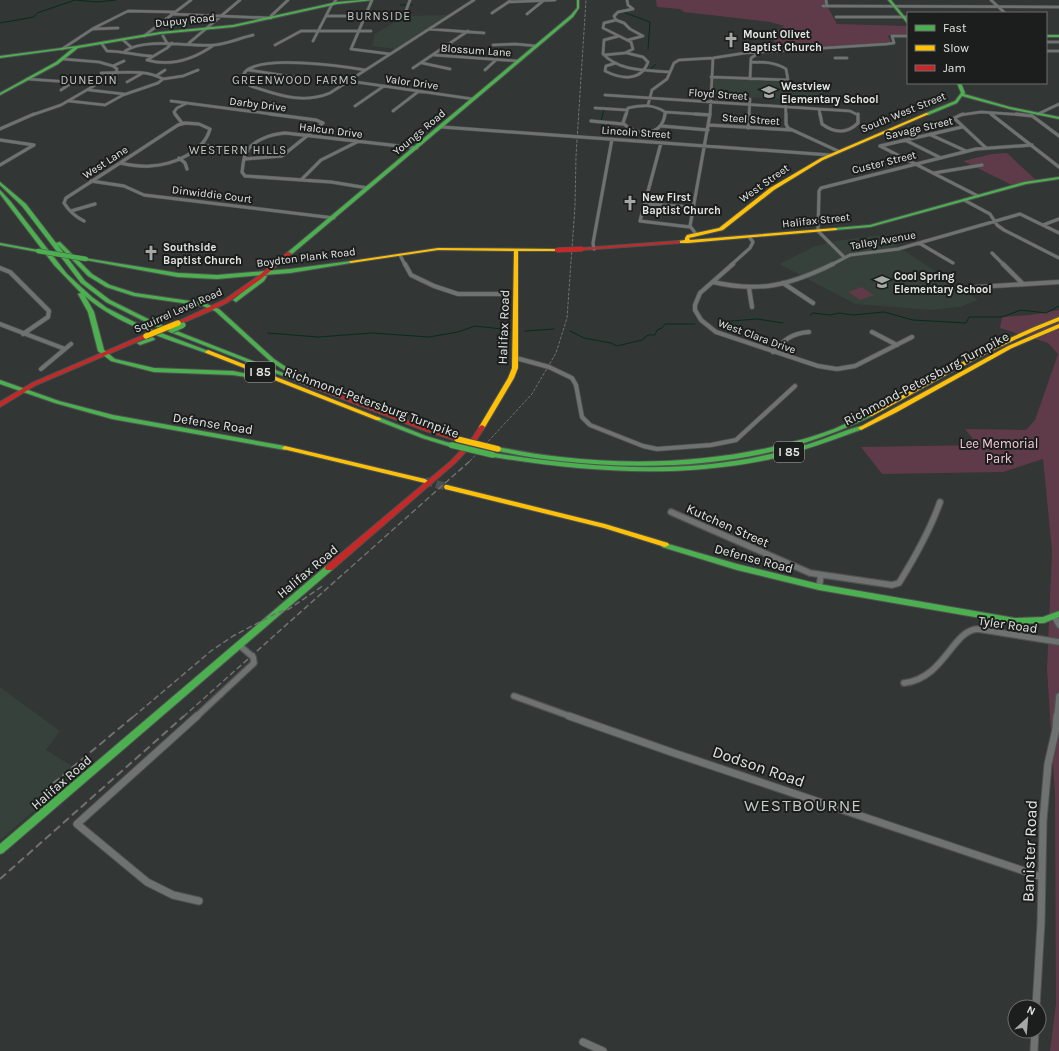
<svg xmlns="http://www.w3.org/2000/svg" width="1059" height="1051" font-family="Karla,sans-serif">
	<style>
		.built { fill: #35413a }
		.green { fill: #5f3a48 }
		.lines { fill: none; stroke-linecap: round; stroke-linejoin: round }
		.stream { stroke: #062d1a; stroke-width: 1 }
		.secondary-tunnel { stroke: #4d514e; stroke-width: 8; stroke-dasharray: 8 3.5; stroke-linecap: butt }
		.street-far4-casing { stroke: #4f5251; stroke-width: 3.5 }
		.street-far3-casing { stroke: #4f5251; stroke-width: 4 }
		.street-far2-casing { stroke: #4f5251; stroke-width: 5.5 }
		.street-far1-casing { stroke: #4f5251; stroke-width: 8 }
		.street-casing { stroke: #4f5251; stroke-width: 9 }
		.fast-casing { stroke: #4f5251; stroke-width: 2 }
		.slow-casing { stroke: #4f5251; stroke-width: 2 }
		.jam-casing { stroke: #4f5251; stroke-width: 2 }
		.street-far4 { stroke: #6e7270; stroke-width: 2.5 }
		.street-far3 { stroke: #6e7270; stroke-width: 3 }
		.street-far2 { stroke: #6e7270; stroke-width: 4 }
		.street-far1 { stroke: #6e7270; stroke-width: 5.5 }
		.street { stroke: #6e7270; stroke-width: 7 }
		.fast { fill: #4caf50; fill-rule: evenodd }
		.slow { fill: #ffc107; fill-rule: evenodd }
		.jam { fill: #c62828; fill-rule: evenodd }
		.rail-far2 { stroke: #707271; stroke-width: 1; stroke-dasharray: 3 1.5; stroke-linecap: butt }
		.rail-far1 { stroke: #707271; stroke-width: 1.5; stroke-dasharray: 6 3; stroke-linecap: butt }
		.rail { stroke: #707271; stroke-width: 2; stroke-dasharray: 8 4; stroke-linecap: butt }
		.fast-bridge-far1-casing { stroke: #4f5251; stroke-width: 5.5; stroke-linecap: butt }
		.fast-bridge-casing { stroke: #4f5251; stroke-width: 7; stroke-linecap: butt }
		.slow-bridge-casing { stroke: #4f5251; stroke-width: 7; stroke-linecap: butt }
		.jam-bridge-casing { stroke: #4f5251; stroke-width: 5.5; stroke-linecap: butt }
		.fast-bridge-far1 { stroke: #4caf50; stroke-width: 4.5 }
		.fast-bridge { stroke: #4caf50; stroke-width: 5.5 }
		.slow-bridge { stroke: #ffc107; stroke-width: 5.5 }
		.jam-bridge { stroke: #c62828; stroke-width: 4.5 }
		.labels { text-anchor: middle; stroke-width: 4; stroke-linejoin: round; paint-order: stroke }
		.far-street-label { font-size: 11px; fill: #e3e7e4; stroke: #1b1e1c }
		.far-poi-label { font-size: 11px; font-weight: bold; fill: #e3e7e4; stroke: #1b1e1c; text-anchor: start }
		.far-neighbourhood-label { font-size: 12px; letter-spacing: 1px; fill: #c0c9c3; stroke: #1b1e1c }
		.shield { fill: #1b1e1c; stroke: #a7aba8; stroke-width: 1 }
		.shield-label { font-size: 12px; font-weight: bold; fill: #e3e7e4 }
		.street-label { font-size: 13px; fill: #e3e7e4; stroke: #1b1e1c }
		.park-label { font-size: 13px; fill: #f6cad8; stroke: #1b1e1c }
		.near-street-label { font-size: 16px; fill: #e3e7e4; stroke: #1b1e1c }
		.near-neighbourhood-label { font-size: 17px; letter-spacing: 1px; fill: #c0c9c3; stroke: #1b1e1c }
	</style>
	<rect width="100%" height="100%" fill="#323634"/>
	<path class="built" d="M447 15 396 49 372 46 375 34 404 16Z
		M713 78 810 84 823 89V102L715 95Z
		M881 235 978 300 960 307 930 310 855 304 779 264 813 247 835 241Z
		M0 687 60 731 46 750 80 771 0 840Z"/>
	<path class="green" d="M656 0H824L837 24 908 26V35H890L888 36 891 42 887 44 781 49 770 36 784 26 770 22 684 12 680 9 657 7Z
		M1007 153 1036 180 1012 185 963 161 992 154Z
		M862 287 874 295 860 300 848 292Z
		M1059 310V1051H1050L1056 1004 1055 795 1047 669 1052 551 1043 459 1003 472 882 474 861 447 978 445 965 429 1026 430 1035 420 1058 354 1048 343 1000 328 1002 317 1030 315Z"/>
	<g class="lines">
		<path class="stream" d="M400 5H406
			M410 5H412
			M623 12 650 22 648 49
			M0 23 34 17 37 13 75 0 97 2 116 0
			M651 69 656 64
			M601 121 604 109
			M602 123 604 137
			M810 315 813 313 830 315 839 313 853 315 884 312 913 320 966 323 969 317H1002L1021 310 1046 313 1059 306
			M731 321 757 319 783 323
			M525 331 554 329
			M570 331 584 338 611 343 617 346 642 340 648 335H655L657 330 662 328 665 324H695
			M268 333 318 337 372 333 429 337 458 332 475 326 511 330"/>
		<path class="secondary-tunnel" d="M425 481 447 487"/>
		<g class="street-far4-casing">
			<path id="street-far4" d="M372 0 351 49 390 54
				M627 0 628 5 633 9
				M826 0 827 6
				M991 0 1005 13
				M508 2 555 0
				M823 6 1059 7
				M492 13 510 1
				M171 14 271 18V16L288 0
				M527 14 543 1
				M326 16H404L410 0
				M836 17H908
				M616 20 624 23 630 29 643 36 628 40
				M616 20 614 16 618 12 633 9
				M93 29 118 28
				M429 29 484 33
				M144 36 191 0
				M163 36 167 43
				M619 36 604 40 603 54C620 72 647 70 670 72
				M123 40 131 47
				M313 41 331 6 336 0
				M1046 42H1059
				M172 43 167 48 147 60C171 67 194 59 214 45
				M189 43 240 0
				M102 44 107 51C122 51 135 55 151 56
				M275 45 301 31H371
				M493 45 515 44 537 46
				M62 49 94 28 128 11 175 12
				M125 51C146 37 189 47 214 45 227 44 240 38 253 35
				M1046 51H1059
				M434 55 518 61
				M604 55 625 53 633 49 631 42 603 28 604 23 616 20
				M835 58H847
				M63 59 99 62 113 66 117 69 116 73
				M422 63 450 69
				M616 63 606 66 605 71C621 79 641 82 648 62L643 57 627 53
				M113 66 124 61
				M413 68 468 31
				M249 70 306 79
				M365 70C342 66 263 55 246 71 244 73 242 77 241 79 246 85 253 87 260 89 284 97 306 103 330 93L474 0
				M485 70 497 59
				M101 73C121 73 145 69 163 79
				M156 76 165 70
				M711 77 788 80 786 69C775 62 764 62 751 62
				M27 79 99 84
				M163 79 183 76 198 70
				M750 79 751 58 759 53
				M349 81 473 99
				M127 82 141 74
				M61 90 73 82
				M89 90 124 94
				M605 95 850 111 858 115
				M785 100 786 115
				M69 101 105 105 123 95 158 83 163 79
				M171 101 278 115
				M648 105 652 90 667 79 674 63 679 60 713 58 745 53 887 44 894 43 892 36H908
				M355 106 384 86
				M595 108 627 110
				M819 109 820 115
				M393 111 419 91
				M665 112 710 115
				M990 113 993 115
				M1038 114 1059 104
				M32 115 61 105 116 73
				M176 115 174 112 177 108 185 104
				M626 115 628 108C642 105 653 104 665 112V115
				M710 115 713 58
				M749 115 750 99
				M960 115 981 112 1024 115"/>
		</g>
		<g class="street-far3-casing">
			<path id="street-far3" d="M175 114 182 123
				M626 114 623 123C636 137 662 137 665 114
				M695 114 710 115
				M786 114V124L788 128 838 151
				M820 114 822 124C834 133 847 134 858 123V114
				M963 114 954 118 986 148
				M991 114 1059 167
				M1016 114 1032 116
				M1031 115 1059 136
				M591 121 623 124
				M185 123 199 124 210 129C204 152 173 165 150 166 140 167 130 165 120 163L178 125Z
				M709 125 792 130
				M662 126 708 130
				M442 127 830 155
				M748 128 749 114
				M0 129 34 114
				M931 135 966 151
				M0 140 34 145 0 165
				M905 140 941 158
				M661 143 640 221 690 227
				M202 145 248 151
				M880 146 978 196
				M880 146 962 127
				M179 158 185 163 187 169
				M245 159 282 156 323 123 316 120 270 114
				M934 173 982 165
				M301 180 321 160 357 142
				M91 181 124 186 144 195 334 218
				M368 188 331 182 245 176 242 172C243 166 243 159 246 153 252 140 272 134 285 133L417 148
				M964 200 990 214 997 225 1004 230 1059 258
				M645 204 693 207
				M71 211 95 204
				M84 221C76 217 69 211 64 203L66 198 120 163
				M1043 225 1059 219
				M696 234 690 226 710 114
				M919 243 953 263
				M594 249 593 243 612 139
				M992 253 1004 265
				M400 255 405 265
				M844 257 818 231 819 191 821 188 976 149 1032 145
				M731 265 750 248 753 242 750 238
				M831 265 850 255 898 249 1020 214 1059 233"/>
		</g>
		<g class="street-far2-casing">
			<path id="street-far2" d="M405 264 411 275 434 286 458 294H503
				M733 264 700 293 695 305V310L701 320 716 332 818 366 837 369 855 366 912 337
				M1003 264 1023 284
				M0 268 10 272 49 311 48 317 23 334
				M713 282C760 293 790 285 833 264
				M783 283 813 303
				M977 287 1059 282
				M749 288 752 307
				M0 324 65 349
				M872 332 897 345
				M773 352C784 340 792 333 809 332
				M516 358 549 367 572 378 576 385 582 417 590 425 643 446 657 449 711 445 736 440 795 386
				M41 369 71 344"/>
		</g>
		<g class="street-far1-casing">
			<path id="street-far1" d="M671 512 810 573 892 585 899 583C915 557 930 531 940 502
				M819 587 821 575
				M1054 616 1059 625
				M904 683C945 678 952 630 978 629L1059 642
				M514 696 572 717
				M196 717 254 663 253 657 239 645
				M1057 717 1059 696"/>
		</g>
		<g class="street-casing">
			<path id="street" d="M197 716 77 824 147 882 173 895 199 901
				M569 716 671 752 1042 877
				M1036 1007 1041 923 1043 821 1048 764 1056 729 1057 716
				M583 1042 603 1051
				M1034 1051 1035 1031"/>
		</g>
		<g class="fast-casing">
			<path id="fast" d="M362 0H373L337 4 233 27 160 34 78 48 58 64 0 95V93L56 62 73 48 0 58V56L77 46 160 32 233 25 337 2Z
				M577 0H579V8L573 17 292 254H288V252L571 15 577 8Z
				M888 0H891L908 21V24Z
				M1046 35H1059V37H1046Z
				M957 83H961L965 93 964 94 1010 107 1059 117V119L1010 109 962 96 957 103 928 115H926V113L955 101 961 93Z
				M1059 177V179L1026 184 870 227 835 230 833 229 835 228 870 225 1024 182Z
				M0 182 26 204 56 243 60 242 92 274 110 285 135 293 204 303 219 309 274 359 292 371 291 372H287L270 361 215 311 203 306 134 296 106 287 88 276 57 244 85 281 110 300 156 323 311 384 308 386 306 385 152 325 106 302 81 283 22 206 0 185Z
				M0 190 11 202 67 274 92 297 107 308 140 325 211 352 210 353H206C165 338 119 326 85 296L94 312 104 350 115 359 154 368 233 371 267 378V380L233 375 154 372 111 361 98 351 88 312 78 294 81 293 54 265 0 194Z
				M0 243 38 250 40 251 38 252 0 245Z
				M84 258 178 273 217 275 290 269 351 261 353 262 351 263 290 273 264 275 267 276 264 281 236 302 233 300 234 299 260 279 263 275 217 279 178 277 86 260 84 259Z
				M152 337 155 339 154 340 140 345 137 343Z
				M0 380 59 401 113 415 285 446 288 448 285 450 112 419 55 403 0 384Z
				M870 413 872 414 873 415 872 416C849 427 826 436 801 444 724 467 640 470 561 461 540 459 519 455 498 451L495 449 498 447C519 451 540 455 561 457 639 466 720 462 796 441 809 438 822 433 834 429 846 424 857 417 870 413Z
				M378 417 426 436 453 444 454 445 451 447 422 438 376 420 375 419Z
				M861 426 864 428 863 429C833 440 802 451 771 459 677 479 586 472 493 457L490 455 493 453C585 467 679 476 771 454 786 451 801 447 815 442 830 437 845 430 861 426Z
				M662 543H665L737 564 819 584 1015 618 1043 617 1059 611V617L1044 623 1015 624 819 590 737 570 662 547 661 545Z
				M329 565 332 566 333 568 332 570 3 853 0 854V844L326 566Z"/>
		</g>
		<g class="slow-casing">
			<path id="slow" d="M926 113 929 114 823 160 774 190 723 230 689 238 690 240 835 228 837 229V230L688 243H678L676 242 678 241 685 240V238L687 235 719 228 770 188 821 158Z
				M438 248 557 249 559 250 557 251H518V368L514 378 485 427 482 429 479 427 508 378 512 368 514 251 438 250 351 263 349 262 351 261Z
				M1059 317V321C993 346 934 383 872 416H868L867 415 984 350 1032 328Z
				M1059 324V328L1012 348 897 412 861 430 858 428 1008 346Z
				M208 350 380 418 381 419 380 420H376L206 353 205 352Z
				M285 446 425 479 428 481 425 483 283 449 282 448Z
				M445 485H447L605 524 668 543 669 545 665 547 604 528 445 489 444 487Z"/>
		</g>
		<g class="jam-casing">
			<path id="jam" d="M678 241H680V243L582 250 580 249 582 248Z
				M288 252 292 253 261 279 228 302 210 311 180 324H176L175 323 224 300 257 277Z
				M146 334 149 336 148 337 36 385 0 407V402L32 383Z
				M308 382 427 428 459 438 460 439 457 441 423 430 306 385V383Z
				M482 425 485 427 475 442 455 463 332 570H326L325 568 326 566 451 461 471 440 480 426Z"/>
		</g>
		<use href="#street-far4" class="street-far4"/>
		<use href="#street-far3" class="street-far3"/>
		<use href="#street-far2" class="street-far2"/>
		<use href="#street-far1" class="street-far1"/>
		<use href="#street" class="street"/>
		<use href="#fast" class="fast"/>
		<use href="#slow" class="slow"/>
		<use href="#jam" class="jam"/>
		<path class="rail-far2" d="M470 461 532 394 556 353 567 318 575 206 576 156 586 0"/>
		<path class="rail-far1" d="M133 717 211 651 233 636 277 613 289 609 324 585
			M183 717 471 460"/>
		<path class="rail" d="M44 791 134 716
			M0 879 184 716"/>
		<g class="fast-bridge-far1-casing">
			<path id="fast-bridge-far1" d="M38 251 86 259"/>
		</g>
		<g class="fast-bridge-casing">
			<path id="fast-bridge" d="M172 330 183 325
				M451 445 493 455"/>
		</g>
		<g class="slow-bridge-casing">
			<path id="slow-bridge" d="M146 336 178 323
				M457 439 498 449"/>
		</g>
		<g class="jam-bridge-casing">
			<path id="jam-bridge" d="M557 250 582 249"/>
		</g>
		<use href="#fast-bridge-far1" class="fast-bridge-far1"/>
		<use href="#fast-bridge" class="fast-bridge"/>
		<use href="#slow-bridge" class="slow-bridge"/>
		<use href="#jam-bridge" class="jam-bridge"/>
	</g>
	<defs>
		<g id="church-bare" transform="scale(1.2)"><path d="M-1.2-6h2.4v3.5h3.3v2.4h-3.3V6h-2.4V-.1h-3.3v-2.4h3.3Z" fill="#a5a9a6" stroke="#1b1e1c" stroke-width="2.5" paint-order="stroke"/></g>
		<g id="school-bare" transform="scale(1.2)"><path d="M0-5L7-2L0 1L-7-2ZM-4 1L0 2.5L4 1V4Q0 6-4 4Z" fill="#a5a9a6" stroke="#1b1e1c" stroke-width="2.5" paint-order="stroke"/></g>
	</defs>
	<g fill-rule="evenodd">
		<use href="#church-bare" x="731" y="40"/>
		<use href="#school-bare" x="769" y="92"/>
		<use href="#church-bare" x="630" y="203"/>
		<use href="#church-bare" x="151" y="253"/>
		<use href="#school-bare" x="882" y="282"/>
	</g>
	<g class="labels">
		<g class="far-street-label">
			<text transform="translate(185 20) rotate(-6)" y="4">Dupuy Road</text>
			<text transform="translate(476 50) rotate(4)" y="4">Blossum Lane</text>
			<text transform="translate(412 82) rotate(8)" y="4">Valor Drive</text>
			<text transform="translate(718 94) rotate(4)" y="4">Floyd Street</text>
			<text transform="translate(258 104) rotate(7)" y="4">Darby Drive</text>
			<text transform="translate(903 112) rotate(-22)" y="4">South West Street</text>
			<text transform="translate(751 119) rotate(4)" y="4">Steel Street</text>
			<text transform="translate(919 128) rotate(-13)" y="4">Savage Street</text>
			<text transform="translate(331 130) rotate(7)" y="4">Halcun Drive</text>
			<text transform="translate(419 132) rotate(-40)" y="4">Youngs Road</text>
			<text transform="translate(636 132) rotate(4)" y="4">Lincoln Street</text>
			<text transform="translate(105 162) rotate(-33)" y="4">West Lane</text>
			<text transform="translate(884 162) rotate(-14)" y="4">Custer Street</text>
			<text transform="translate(764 183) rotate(-35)" y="4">West Street</text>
			<text transform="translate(212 194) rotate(7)" y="4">Dinwiddie Court</text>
			<text transform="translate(816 220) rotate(-6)" y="4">Halifax Street</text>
			<text transform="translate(883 240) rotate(-10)" y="4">Talley Avenue</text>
			<text transform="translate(306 257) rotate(-7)" y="4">Boydton Plank Road</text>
			<text transform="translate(178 310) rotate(-24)" y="4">Squirrel Level Road</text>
			<text transform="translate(757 336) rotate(20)" y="4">West Clara Drive</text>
		</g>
		<g class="far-poi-label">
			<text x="743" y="38">Mount Olivet<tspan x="743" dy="13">Baptist Church</tspan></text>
			<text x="781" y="90">Westview<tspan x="781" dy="13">Elementary School</tspan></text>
			<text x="642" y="201">New First<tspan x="642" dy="13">Baptist Church</tspan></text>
			<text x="163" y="251">Southside<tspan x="163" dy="13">Baptist Church</tspan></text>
			<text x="894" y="280">Cool Spring<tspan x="894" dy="13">Elementary School</tspan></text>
		</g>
		<g class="far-neighbourhood-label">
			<text x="379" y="20">BURNSIDE</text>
			<text x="89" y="84">DUNEDIN</text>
			<text x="295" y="84">GREENWOOD FARMS</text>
			<text x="238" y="154">WESTERN HILLS</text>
		</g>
		<g class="shield">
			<rect x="245" y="362" width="30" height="20" rx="3"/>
			<rect x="774" y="442" width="30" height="20" rx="3"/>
		</g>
		<g class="shield-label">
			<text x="260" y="376">I 85</text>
			<text x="789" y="456">I 85</text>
		</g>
		<g class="street-label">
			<text transform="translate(503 327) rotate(-88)" y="5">Halifax Road</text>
			<text transform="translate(926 378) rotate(-28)" y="5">Richmond-Petersburg Turnpike</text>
			<text transform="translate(372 402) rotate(20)" y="5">Richmond-Petersburg Turnpike</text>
			<text transform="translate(213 423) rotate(9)" y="5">Defense Road</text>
			<text transform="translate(728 525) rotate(24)" y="5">Kutchen Street</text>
			<text transform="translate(754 558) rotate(15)" y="5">Defense Road</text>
			<text transform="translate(307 571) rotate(-40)" y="5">Halifax Road</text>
			<text transform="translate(1008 624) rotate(8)" y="5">Tyler Road</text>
			<text transform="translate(61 782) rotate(-41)" y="5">Halifax Road</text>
		</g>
		<g class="park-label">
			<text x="999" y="448">Lee Memorial<tspan x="999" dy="15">Park</tspan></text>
		</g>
		<g class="near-street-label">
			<text transform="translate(759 766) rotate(19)" y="6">Dodson Road</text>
			<text transform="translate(1029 851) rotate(-88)" y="6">Banister Road</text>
		</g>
		<g class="near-neighbourhood-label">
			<text x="803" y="811">WESTBOURNE</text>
		</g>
	</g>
	<rect x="907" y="12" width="140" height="72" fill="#1b1e1c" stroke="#6b6e6c"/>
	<rect x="915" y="25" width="20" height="6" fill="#4caf50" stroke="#6b6e6c"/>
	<text x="943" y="32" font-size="12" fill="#e3e7e4">Fast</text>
	<rect x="915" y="45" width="20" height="6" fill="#ffc107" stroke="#6b6e6c"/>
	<text x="943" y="52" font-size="12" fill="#e3e7e4">Slow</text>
	<rect x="915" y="65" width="20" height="6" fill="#c62828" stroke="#6b6e6c"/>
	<text x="943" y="72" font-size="12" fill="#e3e7e4">Jam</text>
	<g transform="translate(1027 1019) rotate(26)"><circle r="19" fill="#1b1e1c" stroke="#6b6e6c"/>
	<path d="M0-3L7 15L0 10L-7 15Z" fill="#a5a9a6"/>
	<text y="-6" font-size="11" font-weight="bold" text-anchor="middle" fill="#e3e7e4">N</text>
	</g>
</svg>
